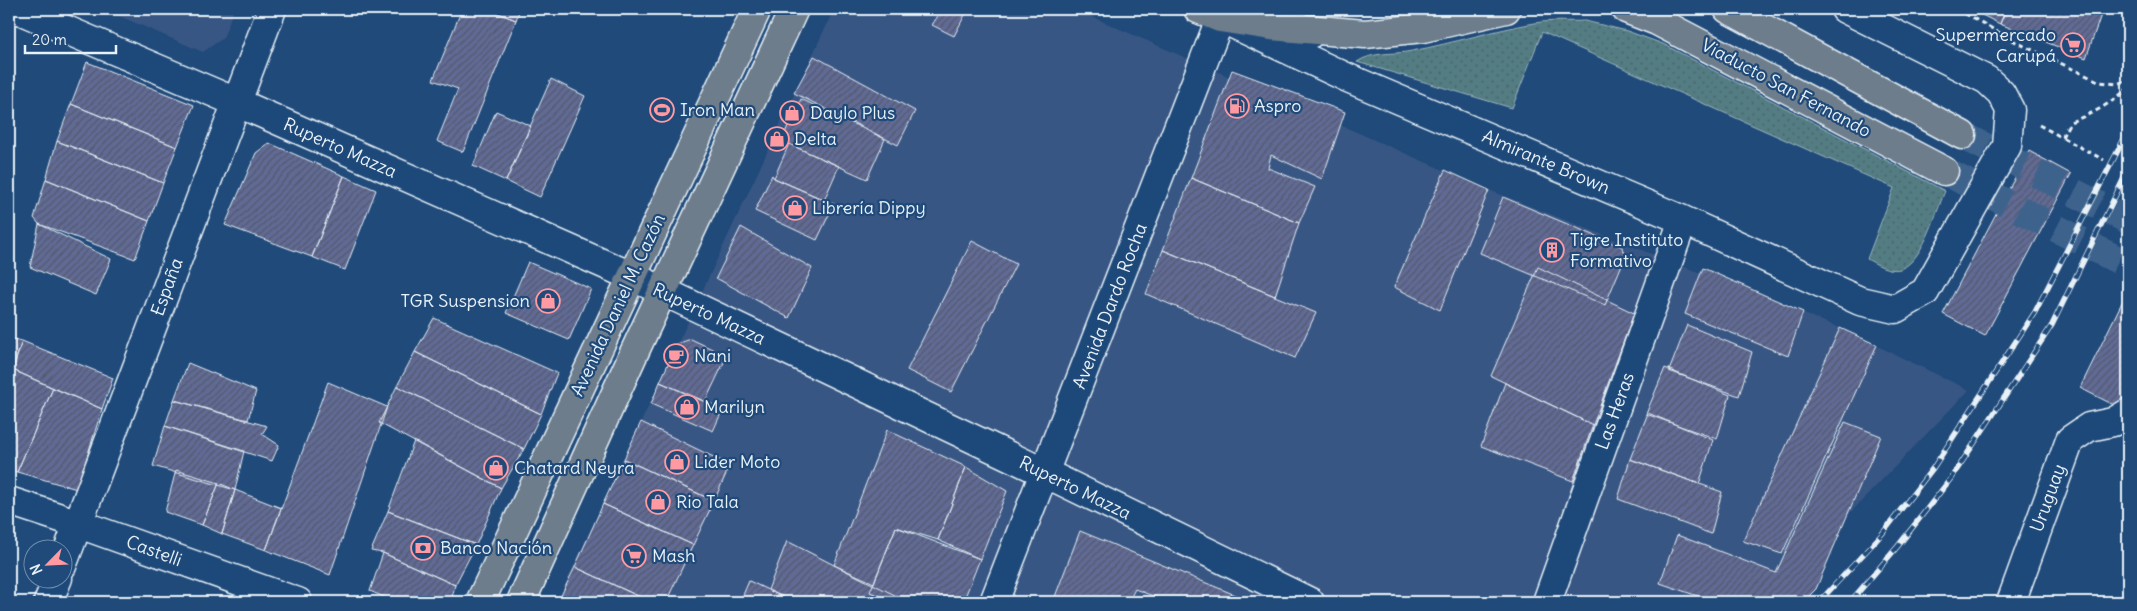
<svg xmlns="http://www.w3.org/2000/svg" width="2137" height="611" font-family="Delius,sans-serif">
	<style>
		.built { fill: #375784 }
		.park { fill: url(#park-dots); stroke: #9db6be }
		.building { fill: url(#building-hatch); stroke: #e8f1f8 }
		.lines { fill: none; stroke-linecap: round; stroke-linejoin: round }
		.major-tunnel { stroke: #3d638d; stroke-width: 28; stroke-dasharray: 28 14; stroke-linecap: butt }
		.minor-casing { stroke: #e8f1f8; stroke-width: 31 }
		.major-casing { stroke: #e8f1f8; stroke-width: 31 }
		.path { stroke: #e8f1f8; stroke-width: 3; stroke-dasharray: 5 4; stroke-linecap: butt }
		.minor { stroke: #1f4a7a; stroke-width: 28 }
		.major { stroke: #6d7d8c; stroke-width: 28 }
		.rail-casing { stroke: #e8f1f8; stroke-width: 5.5 }
		.rail { stroke: #1f4a7a; stroke-width: 4; stroke-dasharray: 11; stroke-linecap: butt }
		.labels { text-anchor: middle; stroke-width: 4.5; stroke-linejoin: round; paint-order: stroke }
		.poi-label { font-size: 18px; fill: #e8f1f8; stroke: #1f4a7a; text-anchor: start }
		.street-label { font-size: 18px; fill: #e8f1f8; stroke: #1f4a7a }
	</style>
	<defs>
		<pattern id="park-dots" width="8" height="8" patternUnits="userSpaceOnUse" patternTransform="scale(1.25)"><rect width="8" height="8" fill="#527c83"/><path d="M2 2h.1M6 6h.1" fill="none" stroke="#4d6569" stroke-width="1.8" stroke-linecap="round"/></pattern>
		<pattern id="building-hatch" width="6" height="6" patternUnits="userSpaceOnUse" patternTransform="scale(1.25)"><rect width="6" height="6" fill="#616b95"/><path d="M-1 1l2-2M0 6l6-6M5 7l2-2" fill="none" stroke="#52586c"/></pattern>
	</defs>
	<rect width="100%" height="100%" fill="#1f4a7a"/>
	<filter id="ink" filterUnits="userSpaceOnUse"><feTurbulence type="fractalNoise" baseFrequency=".02" numOctaves="2"/><feDisplacementMap in="SourceGraphic" scale="10" xChannelSelector="R" yChannelSelector="G"/><feConvolveMatrix kernelMatrix="1 2 1 2 8 2 1 2 1" color-interpolation-filters="sRGB"/></filter>
	<g filter="url(#ink)">
		<path class="built" d="M103 9H234L223 38 203 52Z
			M834 9H1074L1489 190 1840 328 1969 390 1764 602H557Z"/>
		<path class="park" d="M1585 21 1627 31 1663 44 1945 191C1936 212 1923 262 1900 269 1889 272 1876 264 1867 259L1894 188 1542 32 1512 108 1357 62C1373 51 1394 55 1412 51 1454 43 1494 30 1535 23 1551 20 1569 22 1585 21Z"/>
		<path class="building" d="M462 9H487L516 20 463 152 437 141 458 89 433 80Z
			M487 9H520L516 20Z
			M942 9H968L954 36 932 25Z
			M1979 9H2006L2000 24 1978 13Z
			M2006 9H2103L2086 58 2000 24Z
			M814 56 915 111 898 145 794 93Z
			M87 62 194 105 177 147 71 104Z
			M1232 70 1345 112 1322 179 1271 155 1268 168 1315 187 1299 223 1191 178Z
			M551 79 585 96 540 197 506 181Z
			M801 99 885 139 867 179 789 144 782 139Z
			M71 104 177 147 163 183 57 141Z
			M496 111 531 126 506 181 473 166Z
			M57 141 163 183 149 221 46 179Z
			M269 143 344 176 312 257 225 225 256 153Z
			M789 144 839 166 824 200 774 178Z
			M2029 151 2071 174 1985 336 1943 314Z
			M1445 170 1489 190 1440 310 1394 287Z
			M772 175 774 178 834 204 817 240 755 211Z
			M344 176 376 190 345 270 312 257Z
			M1191 178 1299 223 1275 296 1163 250Z
			M46 179 149 221 135 259 39 224 34 218Z
			M1503 197 1622 247 1626 255 1605 305 1480 253Z
			M39 224 111 259 96 295 30 267Z
			M741 227 812 268 789 318 716 278Z
			M972 241 1016 264 951 392 907 370Z
			M1163 250 1316 313 1295 358 1146 294Z
			M528 262 591 289 569 340 506 313Z
			M1538 267 1634 313 1593 425 1491 376Z
			M1703 268 1803 312 1788 356 1685 314Z
			M2128 290V412L2080 388Z
			M434 318 557 373 541 414 415 352Z
			M1687 325 1752 352 1739 396 1669 371Z
			M1840 328 1877 345 1782 554 1743 541Z
			M9 338 22 341 9 378Z
			M691 339 727 356 705 402 660 382 677 344Z
			M22 341 113 378 102 409 13 370Z
			M415 352 541 414 524 449 397 386Z
			M188 363 256 391 248 420 174 400Z
			M1665 368 1730 395 1717 439 1646 414Z
			M13 370 53 388 17 472 9 470V381Z
			M328 382 387 407 330 575 266 550Z
			M660 382 723 409 713 431 651 404Z
			M1505 383 1593 425 1573 481 1481 446Z
			M397 386 524 449 501 488 379 423Z
			M53 388 102 409 77 489 17 472Z
			M174 400 267 426 262 434 279 445 272 461 165 426Z
			M1648 413 1713 440 1699 484 1630 459Z
			M641 422 730 465 714 501 624 459Z
			M1845 422 1881 436 1816 589 1803 602H1715L1660 583 1677 535 1776 573Z
			M165 426 244 451 235 490 153 466Z
			M887 430 966 467 938 540 896 527 874 583 834 565Z
			M414 441 501 488 476 545 388 511Z
			M624 459 714 501 693 545 603 504Z
			M1630 459 1722 492 1711 534 1618 499Z
			M966 467 1007 491 980 559 938 540Z
			M176 470 219 483 202 525 165 512Z
			M219 483 235 490 222 534 202 525Z
			M235 490 281 508 266 550 222 534Z
			M603 504 693 545 666 602H651L575 567Z
			M388 511 476 545 455 585 383 553 371 551Z
			M896 527 980 559 963 602H896L870 592Z
			M1080 531 1245 599 1244 602H1168L1135 589 1128 602H1053Z
			M787 541 834 565 909 602H794L768 590Z
			M383 553 455 585 451 602H395L370 591Z
			M575 567 651 602H558Z
			M749 581 768 590 794 602H740Z"/>
		<g class="lines">
			<path class="major-tunnel" d="M1962 135 2128 220
				M1944 171 2128 265"/>
			<g class="minor-casing">
				<path id="minor" d="M17 9 236 102 631 276 1045 473 1310 602
					M1273 9 1310 34
					M1231 23 1348 78 1683 220 1860 301 1895 309 1925 292 2007 146 2010 110 2001 93 1987 80 1845 9
					M9 501 79 524 298 602
					M62 566 272 9
					M48 602 58 578
					M994 602 1224 9
					M1547 602 1683 220
					M2011 602 2070 440 2089 427 2113 422 2128 413"/>
			</g>
			<g class="major-casing">
				<path id="major" d="M1198 9 1220 18 1271 26 1365 34 1423 28 1506 9
					M1626 9 1657 21 1944 171
					M1728 9 1962 135
					M480 602 757 9
					M521 602 633 355 794 9"/>
			</g>
			<path class="path" d="M1957 9 2016 42 2100 82 2117 84 2128 80
				M2039 125 2104 160
				M2062 137 2070 122C2092 114 2111 104 2128 88"/>
			<use href="#minor" class="minor"/>
			<use href="#major" class="major"/>
			<g class="rail-casing">
				<path id="rail" d="M1819 602 1882 534 1933 468 2035 312 2128 131
					M1850 602 1898 546 1952 477 2052 325 2128 170"/>
			</g>
			<use href="#rail" class="rail"/>
		</g>
	</g>
	<defs>
		<g id="supermarket-ring" transform="scale(1.25)"><circle r="9.5" fill="#1f4a7a" stroke="#ff9aa2" stroke-width="1.5"/><path d="M-6-5.5h2.5l.6 2H6L4.5 2H-2.5L-4.4-4H-6ZM-1.5 3.2a1.3 1.3 0 1 0 .1 0ZM3 3.2a1.3 1.3 0 1 0 .1 0Z" fill="#ff9aa2"/></g>
		<g id="fuel-ring" transform="scale(1.25)"><circle r="9.5" fill="#1f4a7a" stroke="#ff9aa2" stroke-width="1.5"/><path d="M-5.5-6h7V0h2V4h1.3V-2.5L3-4.5l.8-.8L6-3V5H2.5V1h-1V6h-7ZM-4.2-4.7v3.2H.2V-4.7Z" fill="#ff9aa2"/></g>
		<g id="stadium-ring" transform="scale(1.25)"><circle r="9.5" fill="#1f4a7a" stroke="#ff9aa2" stroke-width="1.5"/><path d="M0-5a6.5 5 0 1 0 0 10a6.5 5 0 1 0 0-10ZM-3.5-1.8h7v3.6h-7Z" fill="#ff9aa2"/></g>
		<g id="shop-ring" transform="scale(1.25)"><circle r="9.5" fill="#1f4a7a" stroke="#ff9aa2" stroke-width="1.5"/><path d="M-5-2.5h2.3a2.7 3.5 0 0 1 5.4 0H5L5.5 6h-11ZM-1.5-2.5h3a1.5 2.3 0 0 0-3 0Z" fill="#ff9aa2"/></g>
		<g id="building-ring" transform="scale(1.25)"><circle r="9.5" fill="#1f4a7a" stroke="#ff9aa2" stroke-width="1.5"/><path d="M-4-6H4V6H1V3H-1V6H-4ZM-2.5-4.3h1.7v1.8h-1.7ZM.8-4.3h1.7v1.8H.8ZM-2.5-1h1.7V.8h-1.7ZM.8-1h1.7V.8H.8Z" fill="#ff9aa2"/></g>
		<g id="cafe-ring" transform="scale(1.25)"><circle r="9.5" fill="#1f4a7a" stroke="#ff9aa2" stroke-width="1.5"/><path d="M-5.5-4.5H6V0H3Q3 3.5 0 3.5H-2.5Q-5.5 3.5-5.5 0ZM3-3.2v2h1.7v-2ZM-6 4.5H4V6H-6Z" fill="#ff9aa2"/></g>
		<g id="bank-ring" transform="scale(1.25)"><circle r="9.5" fill="#1f4a7a" stroke="#ff9aa2" stroke-width="1.5"/><path d="M-6-4H6V4H-6ZM0-2.3a2.3 2.3 0 1 0 0 4.6a2.3 2.3 0 1 0 0-4.6Z" fill="#ff9aa2"/></g>
	</defs>
	<g fill-rule="evenodd">
		<use href="#supermarket-ring" x="2073" y="45"/>
		<use href="#fuel-ring" x="1237" y="106"/>
		<use href="#stadium-ring" x="662" y="110"/>
		<use href="#shop-ring" x="792" y="113"/>
		<use href="#shop-ring" x="777" y="139"/>
		<use href="#shop-ring" x="795" y="208"/>
		<use href="#building-ring" x="1552" y="250"/>
		<use href="#shop-ring" x="548" y="301"/>
		<use href="#cafe-ring" x="676" y="356"/>
		<use href="#shop-ring" x="687" y="407"/>
		<use href="#shop-ring" x="677" y="462"/>
		<use href="#shop-ring" x="496" y="468"/>
		<use href="#shop-ring" x="658" y="502"/>
		<use href="#bank-ring" x="423" y="548"/>
		<use href="#supermarket-ring" x="634" y="556"/>
	</g>
	<g class="labels">
		<g class="poi-label">
			<text x="2056" y="41" text-anchor="end">Supermercado<tspan x="2056" dy="21">Carupá</tspan></text>
			<text x="1254" y="112">Aspro</text>
			<text x="680" y="116">Iron Man</text>
			<text x="810" y="119">Daylo Plus</text>
			<text x="794" y="145">Delta</text>
			<text x="812" y="214">Librería Dippy</text>
			<text x="1570" y="246">Tigre Instituto<tspan x="1570" dy="21">Formativo</tspan></text>
			<text x="530" y="307" text-anchor="end">TGR Suspension</text>
			<text x="694" y="362">Nani</text>
			<text x="704" y="413">Marilyn</text>
			<text x="694" y="468">Lider Moto</text>
			<text x="514" y="474">Chatard Neyra</text>
			<text x="676" y="508">Rio Tala</text>
			<text x="440" y="554">Banco Nación</text>
			<text x="652" y="562">Mash</text>
		</g>
		<g class="street-label">
			<text transform="translate(1786 88) rotate(28)" y="6">Viaducto San Fernando</text>
			<text transform="translate(340 148) rotate(24)" y="6">Ruperto Mazza</text>
			<text transform="translate(1546 162) rotate(23)" y="6">Almirante Brown</text>
			<text transform="translate(167 287) rotate(-70)" y="6">España</text>
			<text transform="translate(618 305) rotate(-65)" y="6">Avenida Daniel M. Cazón</text>
			<text transform="translate(1110 306) rotate(-69)" y="6">Avenida Dardo Rocha</text>
			<text transform="translate(709 314) rotate(25)" y="6">Ruperto Mazza</text>
			<text transform="translate(1615 411) rotate(-70)" y="6">Las Heras</text>
			<text transform="translate(1075 488) rotate(26)" y="6">Ruperto Mazza</text>
			<text transform="translate(2048 498) rotate(-70)" y="6">Uruguay</text>
			<text transform="translate(154 551) rotate(20)" y="6">Castelli</text>
		</g>
	</g>
	<rect width="2137" height="611" fill="none" stroke="#1f4a7a" stroke-width="30"/>
	<rect x="15" y="15" width="2107" height="581" fill="none" stroke="#e8f1f8" stroke-width="2" filter="url(#ink)"/>
	<g transform="translate(48 564) rotate(246)"><circle r="24" fill="#1f4a7a" stroke="#6f8dac"/>
	<path d="M0-4L9 19L0 12L-9 19Z" fill="#ff9aa2"/>
	<text y="-8" font-size="14" font-weight="bold" text-anchor="middle" fill="#e8f1f8">N</text>
	</g>
	<path d="M25 45v8h91v-8" fill="none" stroke="#e8f1f8" stroke-width="2.5"/>
	<text x="32" y="45" font-size="15" fill="#e8f1f8" stroke="#1f4a7a" stroke-width="4" paint-order="stroke">20 m</text>
</svg>
